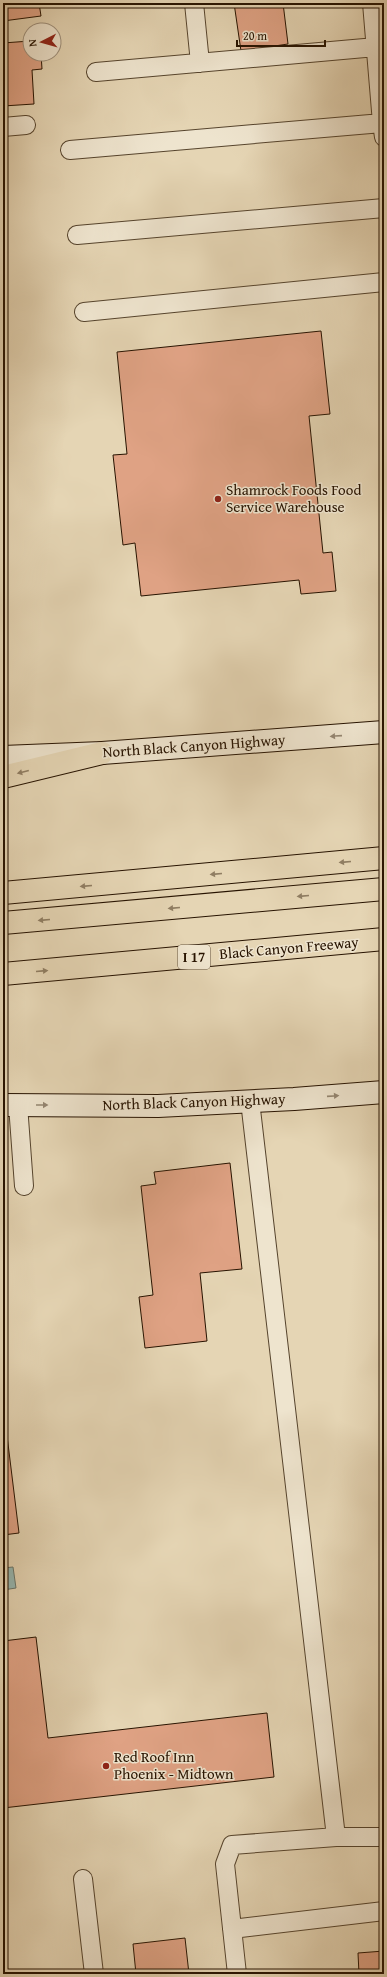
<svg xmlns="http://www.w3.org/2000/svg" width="387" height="1977" font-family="'Gentium Book Plus',serif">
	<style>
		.water { fill: #96b8b2; stroke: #6a766b }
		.building { fill: #dfa284; stroke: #271300 }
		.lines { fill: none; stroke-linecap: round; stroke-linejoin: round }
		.service-casing { stroke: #56442d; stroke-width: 20 }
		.secondary-casing { stroke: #271300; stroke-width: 24 }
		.motorway-casing { stroke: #271300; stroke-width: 24 }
		.service { stroke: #eee4ce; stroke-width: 18 }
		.secondary { stroke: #eee4ce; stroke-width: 22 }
		.motorway { stroke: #e5d5b4; stroke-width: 22 }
		.oneway { fill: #948671 }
		.oneway2 { fill: #907e63 }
		.poi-dot { fill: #8f2418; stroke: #eee4ce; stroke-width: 1.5 }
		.labels { text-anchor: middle; stroke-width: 3; stroke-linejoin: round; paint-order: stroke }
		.shield { fill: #eee4ce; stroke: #63523e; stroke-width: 1 }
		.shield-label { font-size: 14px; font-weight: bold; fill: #271300 }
		.poi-label { font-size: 15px; fill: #271300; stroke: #eee4ce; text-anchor: start }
		.street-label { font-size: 15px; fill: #271300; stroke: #eee4ce }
	</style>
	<rect width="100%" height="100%" fill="#e5d5b4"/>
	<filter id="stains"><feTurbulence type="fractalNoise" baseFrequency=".005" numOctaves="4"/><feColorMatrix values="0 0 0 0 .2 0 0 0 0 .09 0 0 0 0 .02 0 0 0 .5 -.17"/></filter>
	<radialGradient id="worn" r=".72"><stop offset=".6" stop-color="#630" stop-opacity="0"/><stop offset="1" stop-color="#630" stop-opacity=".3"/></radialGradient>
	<path class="water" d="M13 1567 16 1588 3 1590V1568Z"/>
	<path class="building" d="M3 3H39L41 16 3 21Z
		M234 3H283L288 44 241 51Z
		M30 41V54H41L42 69 32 70 34 104 3 106V43Z
		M321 331 330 414 309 416 323 553 332 552 336 591 301 594 299 580 141 596 135 543 123 545 113 455 127 454 117 352Z
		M230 1163 242 1269 200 1273 207 1341 145 1348 139 1297 153 1295 141 1186 156 1184 154 1172Z
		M3 1403 19 1533 3 1535Z
		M36 1637 48 1738 267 1713 274 1777 3 1808V1641Z
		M185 1938 189 1974H136L133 1944Z
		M384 1951V1974H359L358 1953Z"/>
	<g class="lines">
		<g class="service-casing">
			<path id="service" d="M194 3 200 63
				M372 3 382 123
				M96 72 376 47
				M3 127 26 125
				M70 150 382 123 384 137
				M77 235 384 208
				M84 312 384 282
				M18 1105 24 1186
				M336 1837H384
				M83 1879 94 1974
				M232 1929 384 1911
				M237 1974 225 1864 232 1845 336 1837 250 1101"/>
		</g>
		<g class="secondary-casing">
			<path id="secondary" d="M3 757 102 753 384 732
				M3 1105 158 1106 294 1099 384 1092"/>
		</g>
		<g class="motorway-casing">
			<path id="motorway" d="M3 777 102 753
				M3 893 384 858
				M3 923 384 889
				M3 974 384 939"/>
		</g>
		<use href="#service" class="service"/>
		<use href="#secondary" class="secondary"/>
		<use href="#motorway" class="motorway"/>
	</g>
	<defs><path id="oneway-solid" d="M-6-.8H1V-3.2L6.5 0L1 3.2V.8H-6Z"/></defs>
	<g class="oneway">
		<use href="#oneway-solid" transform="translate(336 736) rotate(176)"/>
		<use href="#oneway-solid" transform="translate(333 1096) rotate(-4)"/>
		<use href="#oneway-solid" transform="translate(42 1105)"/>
	</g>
	<g class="oneway2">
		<use href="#oneway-solid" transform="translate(23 772) rotate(166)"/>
		<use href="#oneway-solid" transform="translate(345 862) rotate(175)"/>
		<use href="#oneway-solid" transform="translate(216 874) rotate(175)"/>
		<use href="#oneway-solid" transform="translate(86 886) rotate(175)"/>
		<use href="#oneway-solid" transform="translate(303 896) rotate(175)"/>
		<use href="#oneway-solid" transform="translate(174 908) rotate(175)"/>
		<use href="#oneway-solid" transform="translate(44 920) rotate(175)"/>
		<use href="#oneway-solid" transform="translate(42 971) rotate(-5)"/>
	</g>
	<g class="poi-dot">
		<circle cx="218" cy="499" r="4"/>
		<circle cx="106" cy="1766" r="4"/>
	</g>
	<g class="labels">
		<rect class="shield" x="178" y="945" width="32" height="24" rx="3"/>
		<g class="shield-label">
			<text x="194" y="962">I 17</text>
		</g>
		<g class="poi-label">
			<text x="226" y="495">Shamrock Foods Food<tspan x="226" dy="17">Service Warehouse</tspan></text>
			<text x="114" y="1762">Red Roof Inn<tspan x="114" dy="17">Phoenix - Midtown</tspan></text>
		</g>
		<g class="street-label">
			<text transform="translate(194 746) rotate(-4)" y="5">North Black Canyon Highway</text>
			<text transform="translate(289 948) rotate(-5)" y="5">Black Canyon Freeway</text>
			<text transform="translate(194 1102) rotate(-2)" y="5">North Black Canyon Highway</text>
		</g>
	</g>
	<rect width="387" height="1977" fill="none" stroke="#e5d5b4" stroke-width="16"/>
	<rect x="4" y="4" width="379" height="1969" fill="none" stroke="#271300" stroke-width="2"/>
	<rect x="8" y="8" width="371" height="1961" fill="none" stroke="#271300"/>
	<g transform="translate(42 42) rotate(264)"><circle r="19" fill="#eee4ce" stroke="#9e907c"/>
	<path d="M0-3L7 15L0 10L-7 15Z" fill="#8f2418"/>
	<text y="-6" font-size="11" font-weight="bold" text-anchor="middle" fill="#271300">N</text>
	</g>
	<path d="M237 40v6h88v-6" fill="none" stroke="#271300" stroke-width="2"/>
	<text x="243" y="40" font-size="12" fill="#271300" stroke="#eee4ce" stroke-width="3" paint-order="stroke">20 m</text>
	<rect width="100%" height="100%" filter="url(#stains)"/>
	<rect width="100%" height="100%" fill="url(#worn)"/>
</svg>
